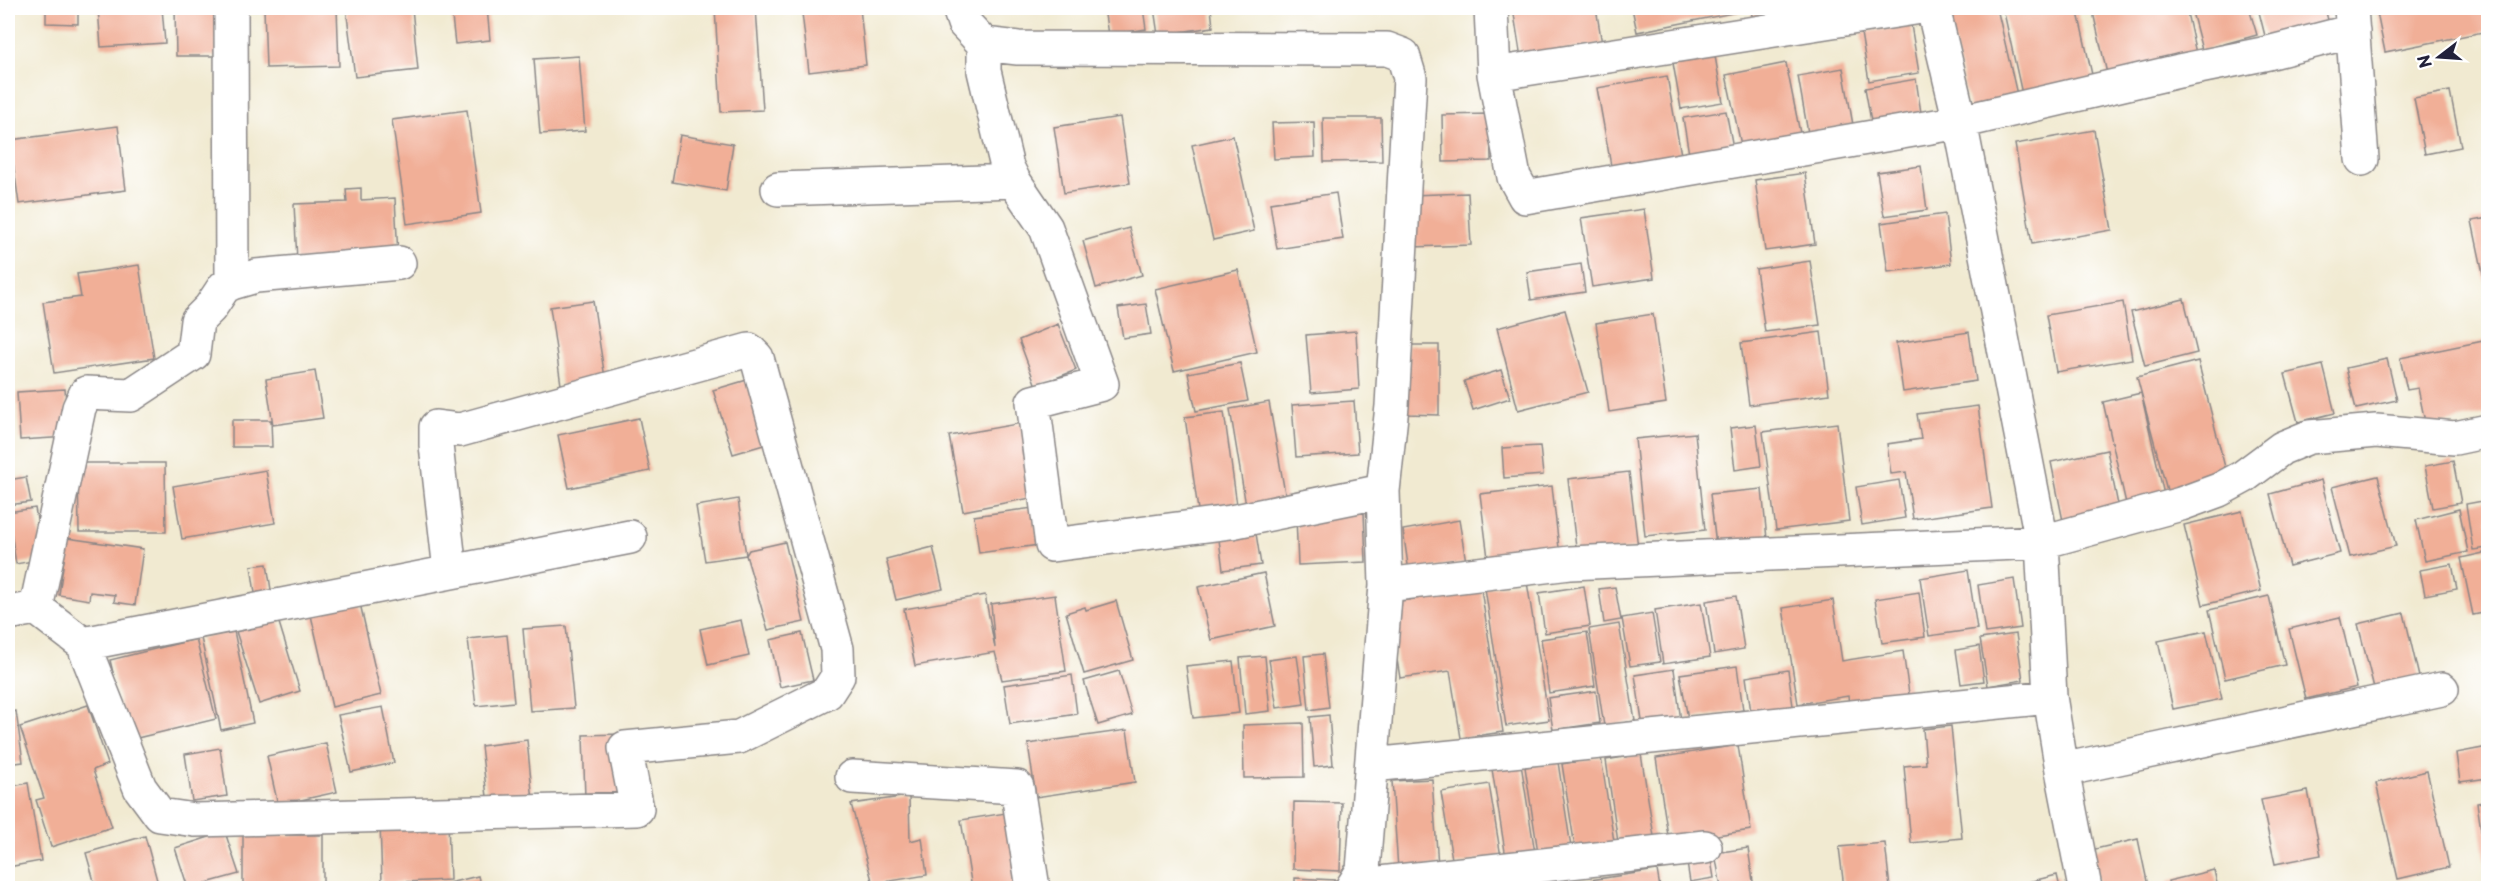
<svg xmlns="http://www.w3.org/2000/svg" width="2496" height="896" font-family="'Playpen Sans',sans-serif">
	<style>
		.building { fill: #f1af97 }
		.lines { fill: none; stroke-linecap: round; stroke-linejoin: round }
		.street-casing { stroke: #8a8686; stroke-width: 36 }
		.street { stroke: #fff; stroke-width: 33 }
	</style>
	<rect width="100%" height="100%" fill="#fff"/>
	<filter id="ink" filterUnits="userSpaceOnUse"><feTurbulence type="fractalNoise" baseFrequency=".0167" numOctaves="2"/><feDisplacementMap in="SourceGraphic" scale="12" xChannelSelector="R" yChannelSelector="G"/><feConvolveMatrix kernelMatrix="1 2 1 2 8 2 1 2 1" color-interpolation-filters="sRGB"/></filter>
	<filter id="wash" filterUnits="userSpaceOnUse"><feTurbulence type="fractalNoise" baseFrequency=".008" numOctaves="4" result="noise"/><feDisplacementMap in="SourceGraphic" scale="24" xChannelSelector="R" yChannelSelector="G"/><feGaussianBlur stdDeviation="1.35" result="paint"/><feColorMatrix in="noise" values="0 0 0 0 0 0 0 0 0 0 0 0 0 0 0 0 0 1.4 0 .05"/><feComposite in="paint" operator="in"/></filter>
	<g filter="url(#wash)">
		<rect width="100%" height="100%" fill="#f1ead1"/>
		<g id="blocks">
			<path class="building" d="M46 8H78V24L46 23Z
				M98 8H162L165 43 101 47Z
				M175 8H216L217 56H176Z
				M264 8H337L339 66 266 68Z
				M346 8H412L418 70 355 77Z
				M451 8H487L490 40 455 44Z
				M715 8H756L763 110 721 112Z
				M860 8 866 65 809 72 802 13Z
				M1104 8H1143L1146 29 1108 35Z
				M1154 8H1211L1213 27 1158 35Z
				M1513 8H1596L1602 44 1521 58Z
				M1632 8H1743V11L1637 32Z
				M1751 8H1798V9L1752 16Z
				M1967 8H1997L2018 99 1970 110 1947 12Z
				M2003 8H2077L2093 79 2022 94Z
				M2092 8H2186L2197 58 2108 78Z
				M2191 8H2249L2257 35 2202 50Z
				M2258 8H2325L2329 24 2266 40Z
				M2376 8H2488V31L2385 52Z
				M1911 25 1919 73 1869 81 1861 33Z
				M579 56 585 131 540 134 534 59Z
				M1715 56 1723 102 1681 109 1673 63Z
				M1786 63 1800 133 1741 145 1726 75Z
				M1843 68 1853 125 1808 133 1798 76Z
				M1667 76 1683 166 1613 177 1597 88Z
				M1916 79 1921 113 1871 121 1865 88Z
				M2450 91 2461 147 2425 154 2414 98Z
				M467 110 481 213 407 224 392 120Z
				M1726 111 1734 153 1690 160 1683 118Z
				M1490 114 1491 161 1443 162 1442 115Z
				M1120 117 1130 183 1064 193 1054 127Z
				M1323 118H1381L1382 161 1324 162Z
				M1314 122 1315 157 1274 159 1272 123Z
				M118 126 126 190 19 204 10 140Z
				M2094 130 2112 230 2032 244 2015 144Z
				M680 135 733 144 726 191 672 182Z
				M1233 136 1254 231 1213 240 1192 145Z
				M1921 166 1927 210 1884 216 1877 172Z
				M1805 173 1815 244 1765 251 1755 180Z
				M361 188V200L395 198 398 256 297 260 294 204 347 202 346 189Z
				M1336 193 1343 239 1277 249 1270 203Z
				M1468 193 1471 245 1412 247 1411 195Z
				M1644 209 1654 278 1592 287 1581 218Z
				M1945 214 1951 264 1888 272 1881 223Z
				M2488 218V282L2485 283 2472 221Z
				M1129 228 1142 275 1096 288 1083 241Z
				M1810 261 1820 325 1765 332 1756 269Z
				M1581 264 1585 292 1531 300 1527 272Z
				M139 265 154 358 54 373 43 302 81 297 77 274Z
				M1238 270 1257 352 1174 371 1155 289Z
				M2184 299 2197 353 2145 366 2131 312Z
				M593 301 605 378 561 385 550 307Z
				M2123 302 2132 359 2056 372 2046 315Z
				M1146 304 1151 334 1123 338 1118 308Z
				M1565 310 1588 392 1518 410 1497 328Z
				M1653 314 1666 403 1609 412 1596 323Z
				M1058 324 1076 370 1036 386 1019 340Z
				M1356 331 1359 389 1311 393 1306 335Z
				M1821 332 1829 394 1749 405 1741 343Z
				M1969 332 1976 381 1903 392 1896 343Z
				M2488 340V414L2426 427 2418 388 2407 390 2400 358Z
				M1407 345H1439V415L1407 414Z
				M2387 359 2397 400 2356 409 2346 368Z
				M2198 361 2228 479 2168 494 2137 377Z
				M1240 363 1248 401 1196 411 1188 373Z
				M2323 365 2335 413 2298 422 2285 374Z
				M1501 370 1510 398 1473 410 1464 381Z
				M315 371 323 418 273 425 266 379Z
				M747 380 767 444 733 454 713 390Z
				M8 389 12 404 8 405Z
				M65 389 69 437 20 440 17 392Z
				M2141 393 2165 499 2127 508 2103 402Z
				M1354 401 1358 453 1296 457 1292 405Z
				M1269 402 1286 499 1246 506 1230 409Z
				M1978 406 1992 508 1913 519 1906 472 1891 474 1887 444 1921 439 1917 414Z
				M1224 412 1237 505 1198 510 1185 417Z
				M639 418 650 471 569 488 558 435Z
				M232 420H271L272 447H232Z
				M1022 423 1036 497 963 511 949 436Z
				M1837 423 1849 521 1776 530 1763 432Z
				M1756 425 1761 466 1735 470 1730 428Z
				M1695 433 1705 530 1645 536 1635 439Z
				M1540 446 1543 475 1504 478 1502 448Z
				M2107 450 2119 510 2063 521 2051 462Z
				M2453 461 2461 503 2433 508 2425 466Z
				M78 463H165L166 532H79Z
				M266 470 275 523 182 539 173 486Z
				M1629 472 1638 548 1577 555 1568 479Z
				M2378 476 2396 546 2350 557 2332 487Z
				M26 477 31 502 8 505V480Z
				M1899 480 1905 518 1862 525 1856 487Z
				M2321 480 2340 553 2289 566 2270 494Z
				M1552 486 1560 557 1489 566 1480 494Z
				M1762 489 1767 539 1716 545 1710 494Z
				M738 499 746 555 705 561 696 506Z
				M2488 500V548L2473 550 2466 504Z
				M35 508 44 559 16 564 8 512Z
				M1033 508 1039 545 979 553 974 516Z
				M2459 509 2468 552 2425 561 2416 520Z
				M2242 511 2261 591 2203 605 2184 525Z
				M1364 513 1366 562 1298 565 1296 517Z
				M1459 520 1466 562 1409 572 1403 530Z
				M1255 527 1261 565 1223 570 1218 532Z
				M67 538 143 549 135 605 114 602 115 595 90 592 89 600 59 595Z
				M785 542 804 622 768 630 746 555 749 550Z
				M933 547 943 589 896 600 886 559Z
				M2488 552V612L2473 615 2461 558Z
				M267 564 271 590 255 593 251 566Z
				M2452 564 2457 589 2425 595 2420 570Z
				M1968 570 1977 629 1929 636 1920 578Z
				M1264 573 1275 626 1211 640 1198 587Z
				M2014 579 2021 628 1985 633 1978 585Z
				M1527 582 1549 720 1506 726 1485 588Z
				M1584 586 1590 626 1545 633 1539 593Z
				M1615 587 1621 620 1604 623 1599 589Z
				M1481 589 1503 732 1461 738 1450 671 1400 678 1388 603Z
				M1919 592 1925 637 1882 643 1875 599Z
				M985 595 995 648 991 604 1055 595 1066 671 1002 680 995 652 915 666 904 609Z
				M1736 596 1744 649 1714 654 1706 601Z
				M2269 596 2285 665 2225 679 2209 610Z
				M359 599 381 695 332 707 310 611Z
				M1833 600 1842 661 1903 651 1910 701 1850 709 1848 696 1798 704 1783 608Z
				M1116 601 1133 660 1084 674 1066 613 1085 607 1086 610Z
				M1701 603 1710 657 1663 664 1655 610Z
				M276 613 300 691 259 704 234 625Z
				M1652 613 1660 662 1630 666 1622 618Z
				M2404 613 2419 677 2374 688 2358 624Z
				M2340 617 2357 687 2306 699 2289 629Z
				M741 620 749 656 708 665 700 629Z
				M1619 624 1635 721 1604 726 1589 629Z
				M566 626 574 708 530 711 523 629Z
				M234 631 253 723 221 730 201 638Z
				M2206 631 2222 699 2173 709 2158 641Z
				M1587 632 1595 686 1549 693 1541 639Z
				M802 633 813 680 780 687 770 640Z
				M2016 634 2023 680 1988 686 1980 639Z
				M507 635 514 702 476 706 468 639Z
				M196 639 216 719 129 740 110 660Z
				M1979 646 1984 681 1961 684 1956 650Z
				M1323 654 1329 707 1309 710 1304 656Z
				M1265 656 1270 711 1245 714 1240 658Z
				M1297 656 1304 704 1277 708 1269 660Z
				M1233 661 1239 713 1193 718 1186 666Z
				M1737 666 1743 710 1688 719 1680 674Z
				M1674 669 1681 721 1643 727 1635 675Z
				M1788 670 1794 713 1752 719 1746 677Z
				M1119 671 1132 715 1098 725 1084 681Z
				M1072 675 1077 714 1010 724 1004 685Z
				M1596 691 1600 723 1553 730 1548 698Z
				M88 705 108 764 93 770 112 827 51 847 36 800 44 798 20 727Z
				M383 707 394 763 351 772 338 715Z
				M16 711 23 762 8 764V712Z
				M1329 715 1333 765 1314 767 1310 717Z
				M1303 723 1304 777 1244 778 1243 725Z
				M1951 726 1962 838 1911 843 1904 766 1926 764 1923 729Z
				M1127 730 1135 782 1036 797 1028 744Z
				M622 734 624 797 585 798 583 735Z
				M527 740 533 801 488 805 481 746Z
				M326 743 337 792 278 805 267 756Z
				M1738 745 1751 830 1669 842 1656 758Z
				M2488 747V778L2460 782 2456 753Z
				M220 748 227 796 192 801 185 754Z
				M1641 754 1655 843 1619 849 1606 760Z
				M1601 757 1615 848 1576 854 1562 764Z
				M1558 762 1572 854 1539 859 1525 767Z
				M1521 764 1535 853 1506 858 1492 769Z
				M2427 771 2449 867 2398 879 2376 783Z
				M1432 779 1438 866 1398 869 1392 781Z
				M28 783 41 861 8 867V787Z
				M1489 784 1501 857 1453 865 1441 792Z
				M2308 791 2321 855 2275 864 2261 800Z
				M909 796 910 841 922 838 927 875 873 884 851 804Z
				M2488 801V862L2486 863 2477 803Z
				M1294 802 1342 803 1340 871 1293 869Z
				M1012 812 1024 886 972 888 961 820Z
				M448 820 450 880 382 883 380 823Z
				M225 832 239 874 188 888 175 848Z
				M243 835H323V888H243Z
				M145 836 158 884 144 888H96L86 853Z
				M2138 839 2148 886 2137 888H2100L2091 850Z
				M1885 843 1890 888H1844L1839 847Z
				M1748 848 1754 888H1721L1715 853Z
				M1711 860 1714 878 1690 882 1687 863Z
				M1657 870 1660 888H1592L1591 880Z
				M2214 870 2218 888H2169L2168 881Z
				M2057 875 2060 888H2003Z
				M478 876 481 888H428Z
				M1295 878 1335 880 1334 888H1295Z
				M1713 883 1714 888H1685V887Z"/>
		</g>
	</g>
	<g filter="url(#ink)">
		<use href="#blocks" fill-opacity="0" stroke="#8a8686" stroke-width="1.5"/>
		<g class="lines">
			<g class="street-casing">
				<path id="street" d="M231 8 232 283
					M959 8 964 23 984 44 1018 48 1387 49 1403 55 1410 78 1392 406 1383 491 1386 585 1363 870 1352 888
					M1491 8 1494 74 1514 177 1525 197 1960 122 2179 71 2268 53 2353 31
					M1933 8 1960 122 2042 542 2050 697 2062 770 2085 888
					M2351 8 2362 159
					M984 44V71L1007 167 1014 181 1046 228 1102 384 1033 402 1052 545 1231 522 1383 491
					M1494 74 1915 8
					M778 189 1014 181
					M1386 585 1570 563 2042 542 2181 504 2219 490 2243 477 2282 448 2309 437 2376 431 2455 438 2488 431
					M36 608 79 408 86 393 131 395 193 354 197 321 210 308 224 287 232 283 256 276 399 263
					M8 613 36 608 83 644 630 537
					M83 644 140 788 160 815 195 820 637 809 625 748 739 737 827 693 838 676 837 649 757 358 749 350 460 430 436 427V445L450 571
					M1372 765 2050 697
					M2062 770 2442 689
					M852 777 1017 787 1033 888
					M1353 886 1705 847"/>
			</g>
			<use href="#street" class="street"/>
		</g>
	</g>
	<rect width="2496" height="896" fill="none" stroke="#fff" stroke-width="30"/>
	<g transform="translate(2439 57) rotate(253)" stroke="#ffffff" stroke-width="4.5" paint-order="stroke">
	<path d="M0-4.5L10 22L0 15L-10 22Z" fill="#22223b"/>
	<text y="-9" font-size="16" font-weight="bold" text-anchor="middle" fill="#22223b">N</text>
	</g>
</svg>
